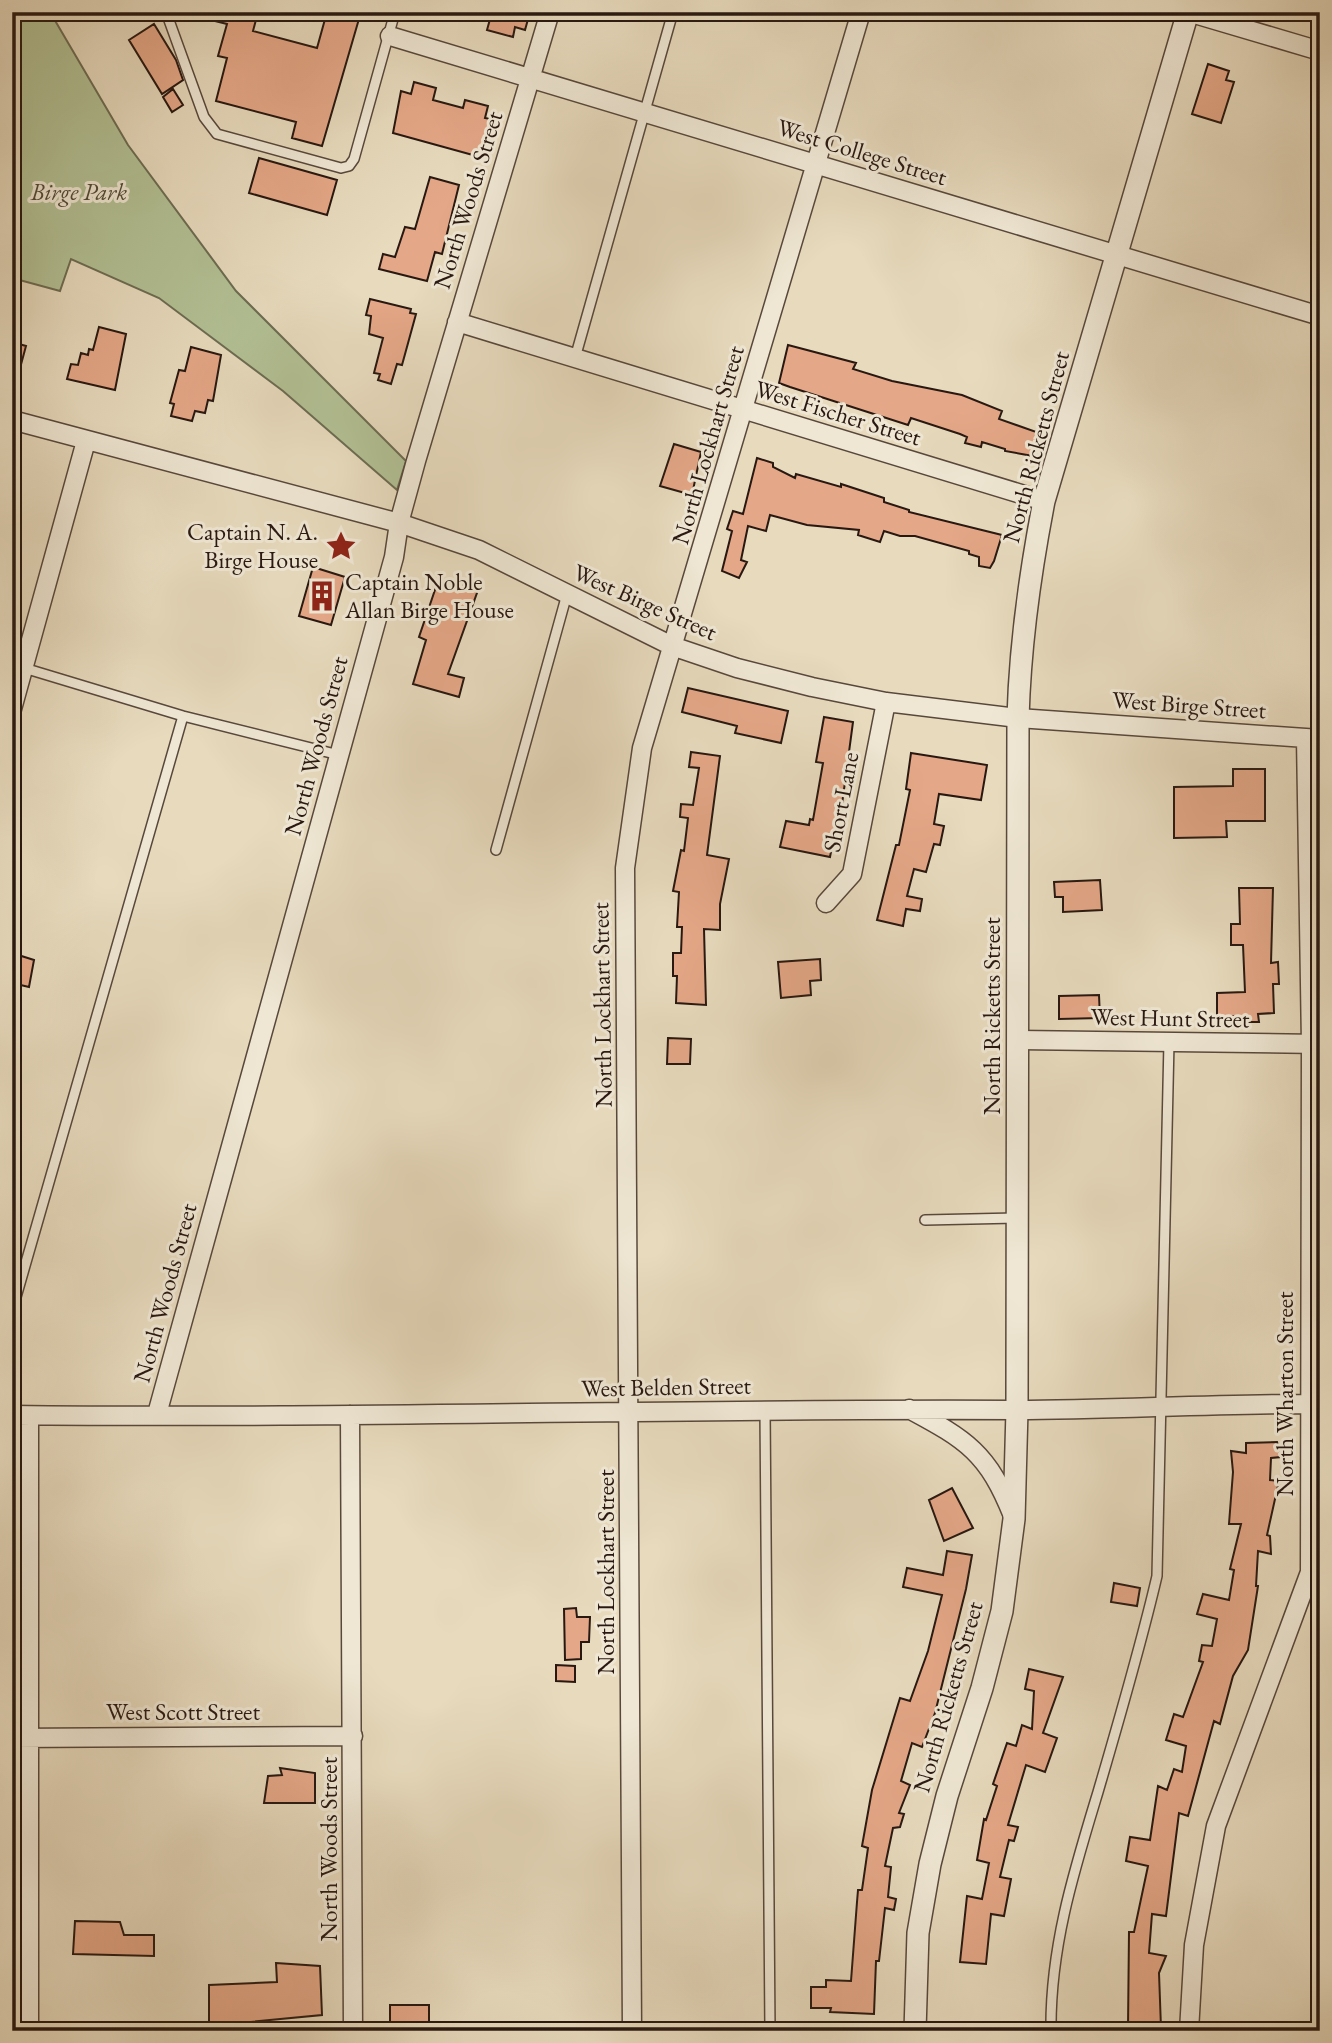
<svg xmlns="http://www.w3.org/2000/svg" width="1332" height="2043" font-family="'EB Garamond',serif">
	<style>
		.green { fill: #b2c094; stroke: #6d6c52; stroke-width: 2 }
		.building { fill: #e4a787; stroke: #281811; stroke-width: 2 }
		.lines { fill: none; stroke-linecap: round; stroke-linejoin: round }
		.service-casing { stroke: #58483c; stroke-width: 12 }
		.minor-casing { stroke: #58483c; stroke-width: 21 }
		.tertiary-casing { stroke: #58483c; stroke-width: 24 }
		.service { stroke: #efe7d4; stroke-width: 9 }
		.minor { stroke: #efe7d4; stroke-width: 18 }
		.tertiary { stroke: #efe7d4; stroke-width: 21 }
		.labels { text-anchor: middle; stroke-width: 6; stroke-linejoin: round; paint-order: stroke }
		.street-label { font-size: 24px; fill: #281811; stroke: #efe7d4 }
		.park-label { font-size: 24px; font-style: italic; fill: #514a38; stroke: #efe7d4 }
		.poi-label { font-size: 24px; fill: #281811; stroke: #efe7d4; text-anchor: end }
	</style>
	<rect width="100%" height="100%" fill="#e7dabd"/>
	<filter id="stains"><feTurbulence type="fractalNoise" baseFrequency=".00286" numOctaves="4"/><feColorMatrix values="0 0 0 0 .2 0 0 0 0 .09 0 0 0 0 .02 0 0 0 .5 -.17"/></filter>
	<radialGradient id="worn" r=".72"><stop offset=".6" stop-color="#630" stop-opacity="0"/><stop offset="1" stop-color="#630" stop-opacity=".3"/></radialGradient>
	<path class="green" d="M12 12H50L128 145 236 291 406 461 397 490 283 391 159 298 71 259 60 291 12 278Z"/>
	<path class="building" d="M200 12H258L253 31 317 48 327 12H361L322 146 292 138 296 122 216 101 227 58 218 56 227 24 199 17Z
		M492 12H530L525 30 515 27 513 37 487 30Z
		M154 24 176 60 183 80 162 94 129 40Z
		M1208 64 1229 71 1226 80 1234 82 1221 123 1192 114Z
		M414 82 436 88 433 100 463 108 465 100 488 106 485 118 495 120 490 138 485 137 480 157 393 133 401 91 411 94Z
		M173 89 183 105 172 112 163 97Z
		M259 158 337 180 327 215 249 193Z
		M430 177 459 185 442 254 435 252 427 281 379 269 383 254 395 257 405 227 415 229Z
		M370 299 411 309 410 313 416 314 402 365 397 364 391 384 378 380 380 374 374 373 383 338 369 334 371 316 366 315Z
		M99 327 126 334 115 390 67 379 71 364 78 365 81 353 88 355 89 349 93 350Z
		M12 342 26 346 16 383 12 382Z
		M788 345 856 363 853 369 892 381 962 395 1002 411 999 419 1042 434 1033 456 1005 451V449L982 442 981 447 965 443 967 437 960 434 911 418 908 425 790 387 779 383Z
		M191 347 221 355 213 401 208 400 205 413 195 411 192 421 171 416 174 404 170 403 179 370 185 371Z
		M674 444 701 452 692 495 660 486Z
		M757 458 773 463V467L795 478 796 474 841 487V484L884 498V502L909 510V512L1002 535 994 561 990 568 979 566V557L969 554V551L915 536H900L884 531 880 542 858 535 859 530 807 525 770 515 766 531 748 526 741 560 747 562 739 578 722 571 732 531 727 529 733 511 743 514Z
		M313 567 345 577 331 625 299 616Z
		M458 583 478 590 448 674 464 678 459 697 413 684 426 640 419 637 437 584 456 590Z
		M688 688 788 711 781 743 735 733 737 726 682 712Z
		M824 717 853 722 841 812 839 811 830 857 780 847 786 821 809 825 810 819 813 820 823 763 816 762Z
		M691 752 720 756 707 855 729 859 720 904V930L704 929 706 1005 676 1003 677 976H673V953H681L682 927H677L679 892 673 891 681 850 684 851 688 818 680 817 681 804 693 805 699 768 689 767Z
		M911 753 987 765 981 800 939 794 934 824 944 826 940 845 934 844 926 872 914 869 907 896 922 899 920 911 906 909 903 926 877 920 896 845H899L910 790 906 789Z
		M1233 769H1265V821H1226L1227 837 1174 838V787L1233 786Z
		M1100 880 1102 910 1063 912V897H1055L1054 882Z
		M1239 888H1273L1271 963 1278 962 1279 984H1273L1274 1013 1258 1014 1259 1022H1235V1016H1217V993L1245 992 1243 945H1231V924H1240Z
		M12 953 34 960 29 987 12 983Z
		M820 959 821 980 810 981 811 995 781 998 778 962Z
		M1099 995 1100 1018 1059 1019V996Z
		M668 1038 691 1039 690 1064H667Z
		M1277 1442 1281 1457 1271 1458 1270 1480 1279 1481 1267 1535 1270 1536 1271 1554 1258 1551 1256 1586H1258L1248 1650 1233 1676 1220 1724 1214 1721 1188 1816 1179 1813 1166 1916 1152 1914 1149 1953 1166 1956 1159 1973 1161 2028H1128L1129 1932H1134L1148 1866 1126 1861 1130 1837 1150 1840 1158 1786 1167 1790 1174 1769 1182 1772 1186 1746 1166 1740 1174 1714 1183 1717 1203 1662 1199 1661 1202 1645 1212 1646 1217 1619 1197 1614 1203 1594 1229 1600 1234 1570 1230 1569 1241 1524H1229L1233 1472 1231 1451 1246 1453V1443Z
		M952 1488 973 1528 944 1541 929 1500Z
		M947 1551 972 1555 966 1589 935 1713 922 1747 912 1743 901 1781 910 1785 899 1813 904 1814 900 1827 893 1828 885 1866 891 1867 888 1897 896 1899 894 1910 885 1908 879 1961H876L874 2014 830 2012 831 2008H811V1987H826V1980L851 1981 857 1902 858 1890H862L868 1848 862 1846 872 1790 900 1698 910 1701 928 1651 942 1595 903 1587 907 1568 943 1575Z
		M1114 1583 1140 1588 1137 1606 1111 1602Z
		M576 1608 577 1617H590L589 1642H581V1659L565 1660 564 1609Z
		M556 1665 575 1666V1682L556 1681Z
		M1029 1669 1063 1677 1043 1733 1057 1738 1045 1772 1026 1765 1008 1825 1018 1827 1014 1841 1009 1840 1000 1877 1011 1879 1004 1916 991 1914 986 1964 960 1962 967 1896 982 1899 989 1863 977 1860 984 1819 986 1820 997 1786 993 1784 1007 1743 1016 1746 1022 1725 1032 1729 1034 1691 1025 1689Z
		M280 1768 315 1773V1803H264L268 1776 282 1775Z
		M75 1921 120 1922 124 1935H154V1956L73 1954Z
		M276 1963 320 1966 322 2015 209 2026V1985L277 1982Z
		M390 2005H429V2025H390Z"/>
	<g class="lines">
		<g class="service-casing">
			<path id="service" d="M166 12 204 117 217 134 341 168 349 166 354 159 395 12
				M575 358 673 12
				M24 668 183 716 339 755
				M496 850 567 594
				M925 1220 1016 1218
				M12 1311 183 716
				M765 1410 770 2031
				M12 1936H28
				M1051 2031C1050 1947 1074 1871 1098 1792 1119 1720 1140 1649 1157 1576L1169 1042"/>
		</g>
		<g class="minor-casing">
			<path id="minor" d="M1188 12 1320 51
				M390 36 1320 316
				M457 322 1044 501
				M12 420 399 523 479 550 672 646 737 668 812 687 886 702 1018 718 1320 739
				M12 709 86 441
				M826 903 852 874 886 702
				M1019 1040 1320 1044
				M909 1409C967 1440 988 1453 1013 1516
				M157 1414 394 557 399 523 416 461 550 12
				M12 1415C347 1419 681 1408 1016 1410 1116 1410 1217 1403 1318 1404
				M350 1415 353 2031
				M12 1738 353 1736
				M29 2031V1416
				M632 2031 625 868 642 748 861 12
				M1189 2031 1194 1945 1216 1826 1310 1572 1311 1044 1306 738"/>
		</g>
		<g class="tertiary-casing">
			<path id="tertiary" d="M915 2031 918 1933 930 1864 947 1796 982 1688 1002 1611 1014 1519 1017 1410 1018 718C1020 645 1030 573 1044 501L1188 12"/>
		</g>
		<use href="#service" class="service"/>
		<use href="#minor" class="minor"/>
		<use href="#tertiary" class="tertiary"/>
	</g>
	<defs>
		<g id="sight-bare" transform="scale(2.415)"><path d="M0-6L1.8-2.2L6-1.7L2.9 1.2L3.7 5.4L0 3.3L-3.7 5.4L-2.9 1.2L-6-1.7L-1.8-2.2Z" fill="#8f2418" stroke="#efe7d4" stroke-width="2.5" paint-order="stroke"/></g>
		<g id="building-bare" transform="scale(2.415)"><path d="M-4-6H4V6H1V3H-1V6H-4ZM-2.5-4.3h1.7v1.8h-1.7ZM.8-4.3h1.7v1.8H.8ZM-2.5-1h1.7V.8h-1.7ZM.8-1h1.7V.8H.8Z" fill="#8f2418" stroke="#efe7d4" stroke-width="2.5" paint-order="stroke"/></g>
	</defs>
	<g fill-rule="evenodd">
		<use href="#sight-bare" x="341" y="546"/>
		<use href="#building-bare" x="322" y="596"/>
	</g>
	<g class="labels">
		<g class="street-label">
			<text transform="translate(862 152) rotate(17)" y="8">West College Street</text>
			<text transform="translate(468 200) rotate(-73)" y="8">North Woods Street</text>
			<text transform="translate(838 413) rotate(17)" y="8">West Fischer Street</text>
			<text transform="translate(708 445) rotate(-74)" y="8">North Lockhart Street</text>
			<text transform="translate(1036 447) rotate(-75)" y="8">North Ricketts Street</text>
			<text transform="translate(645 602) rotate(24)" y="8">West Birge Street</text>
			<text transform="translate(1189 705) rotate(4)" y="8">West Birge Street</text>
			<text transform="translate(316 746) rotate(-75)" y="8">North Woods Street</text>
			<text transform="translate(841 802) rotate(-79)" y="8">Short Lane</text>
			<text transform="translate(602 1005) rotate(-91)" y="8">North Lockhart Street</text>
			<text transform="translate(992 1016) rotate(-90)" y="8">North Ricketts Street</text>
			<text transform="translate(1170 1018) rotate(1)" y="8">West Hunt Street</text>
			<text transform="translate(165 1293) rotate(-75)" y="8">North Woods Street</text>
			<text transform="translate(666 1387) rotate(-1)" y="8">West Belden Street</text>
			<text transform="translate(1285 1394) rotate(-90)" y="8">North Wharton Street</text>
			<text transform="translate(606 1572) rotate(-90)" y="8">North Lockhart Street</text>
			<text transform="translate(948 1697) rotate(-74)" y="8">North Ricketts Street</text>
			<text x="183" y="1720">West Scott Street</text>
			<text transform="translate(329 1849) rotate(-90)" y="8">North Woods Street</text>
		</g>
		<g class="park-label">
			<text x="79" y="200">Birge Park</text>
		</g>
		<g class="poi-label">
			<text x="318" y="540">Captain N. A.<tspan x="318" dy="28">Birge House</tspan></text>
			<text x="345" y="590" text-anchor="start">Captain Noble<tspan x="345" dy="28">Allan Birge House</tspan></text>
		</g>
	</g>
	<rect width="1332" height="2043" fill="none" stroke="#e7dabd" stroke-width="42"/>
	<rect x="14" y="14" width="1304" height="2015" fill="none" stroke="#281811" stroke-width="3.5"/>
	<rect x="21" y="21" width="1290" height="2001" fill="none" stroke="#281811" stroke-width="2"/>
	<rect width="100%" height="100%" filter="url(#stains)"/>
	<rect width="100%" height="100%" fill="url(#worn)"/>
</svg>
